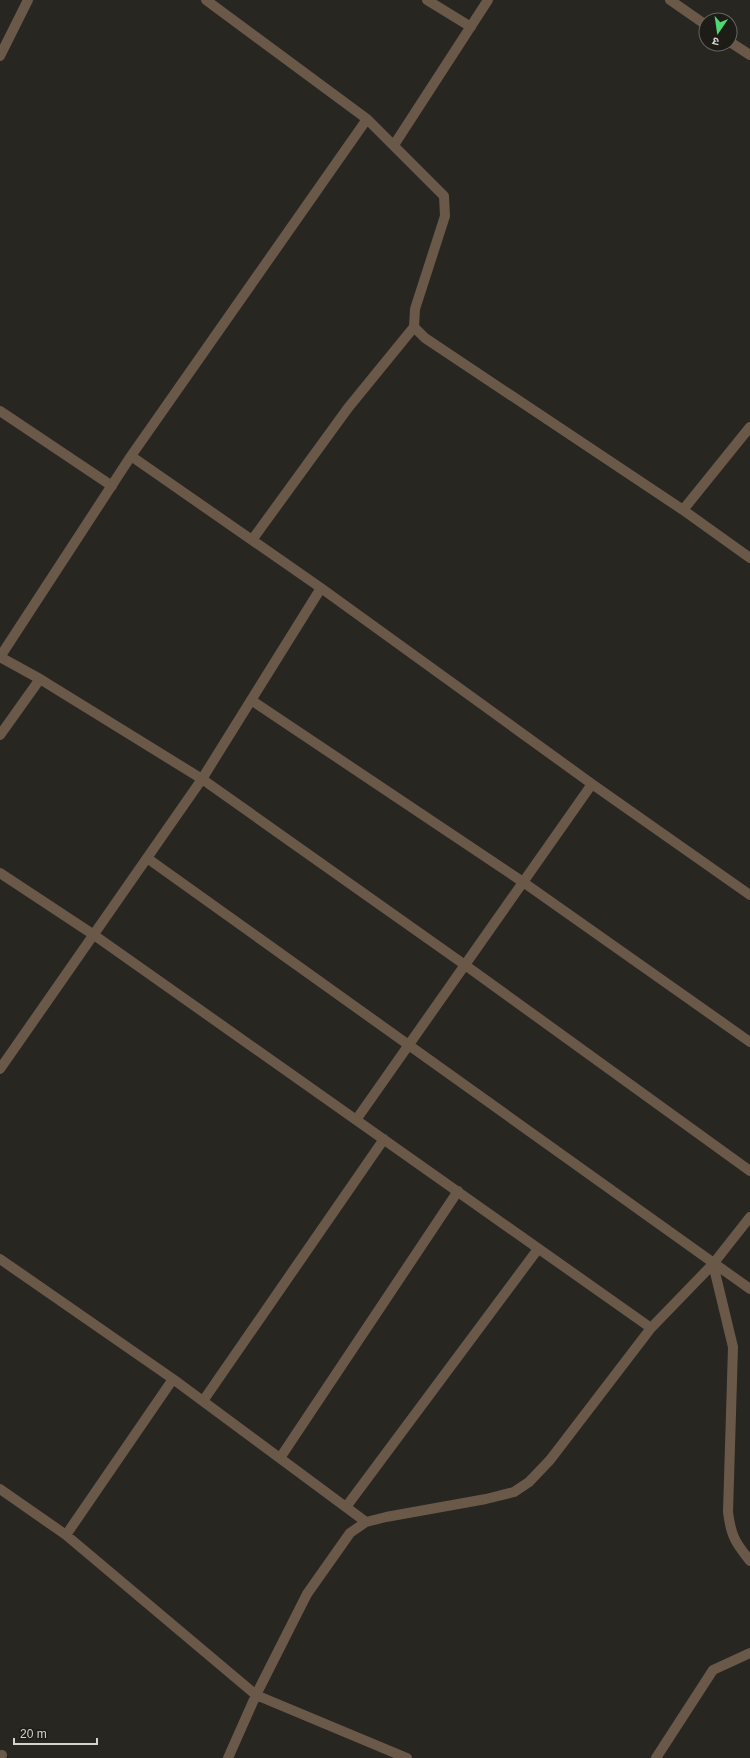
<svg xmlns="http://www.w3.org/2000/svg" width="750" height="1758" font-family="Arial,'Noto Sans Devanagari',sans-serif">
	<style>
		.lines { fill: none; stroke-linecap: round; stroke-linejoin: round }
		.minor { stroke: #6a5948; stroke-width: 10 }
	</style>
	<rect width="100%" height="100%" fill="#282621"/>
	<g class="lines">
		<path class="minor" d="M206 0 367 119 444 196 445 216 415 309 414 327 425 338 683 510 750 558
			M427 0 471 27
			M670 0 706 25
			M730 42 750 55
			M0 56 28 0
			M394 145 488 0
			M0 411 112 486
			M131 456 321 588 592 784 750 895
			M683 510 750 427
			M252 540 348 408 414 327
			M0 657 40 679 202 779 465 965 750 1171
			M0 657 131 456 367 119
			M251 700 523 882 750 1042
			M0 735 40 679
			M147 858 750 1289
			M0 873 94 935 651 1328
			M0 1069 202 779 321 588
			M356 1120 592 784
			M0 1259 173 1379 366 1522
			M713 1264 733 1347 728 1512C731 1536 735 1542 750 1561
			M203 1401 384 1139
			M280 1458 458 1191
			M0 1489 66 1535 256 1695 407 1758
			M346 1507 538 1249
			M66 1535 173 1379
			M0 1758 2 1755
			M228 1758 256 1695 307 1594 350 1533 366 1522 386 1517 486 1499 514 1492 529 1482 550 1460 651 1328 713 1264 750 1217
			M656 1758 713 1670 750 1653"/>
	</g>
	<g transform="translate(718 32) rotate(193)"><circle r="19" fill="#1e1c17" stroke="#676561"/>
	<path d="M0-3L7 15L0 10L-7 15Z" fill="#51d674"/>
	<text y="-6" font-size="11" font-weight="bold" text-anchor="middle" fill="#d4d3cf">उ</text>
	</g>
	<path d="M14 1738v6h83v-6" fill="none" stroke="#d4d3cf" stroke-width="2"/>
	<text x="20" y="1738" font-size="12" fill="#d4d3cf" stroke="#1e1c17" stroke-width="3" paint-order="stroke">20 m</text>
</svg>
